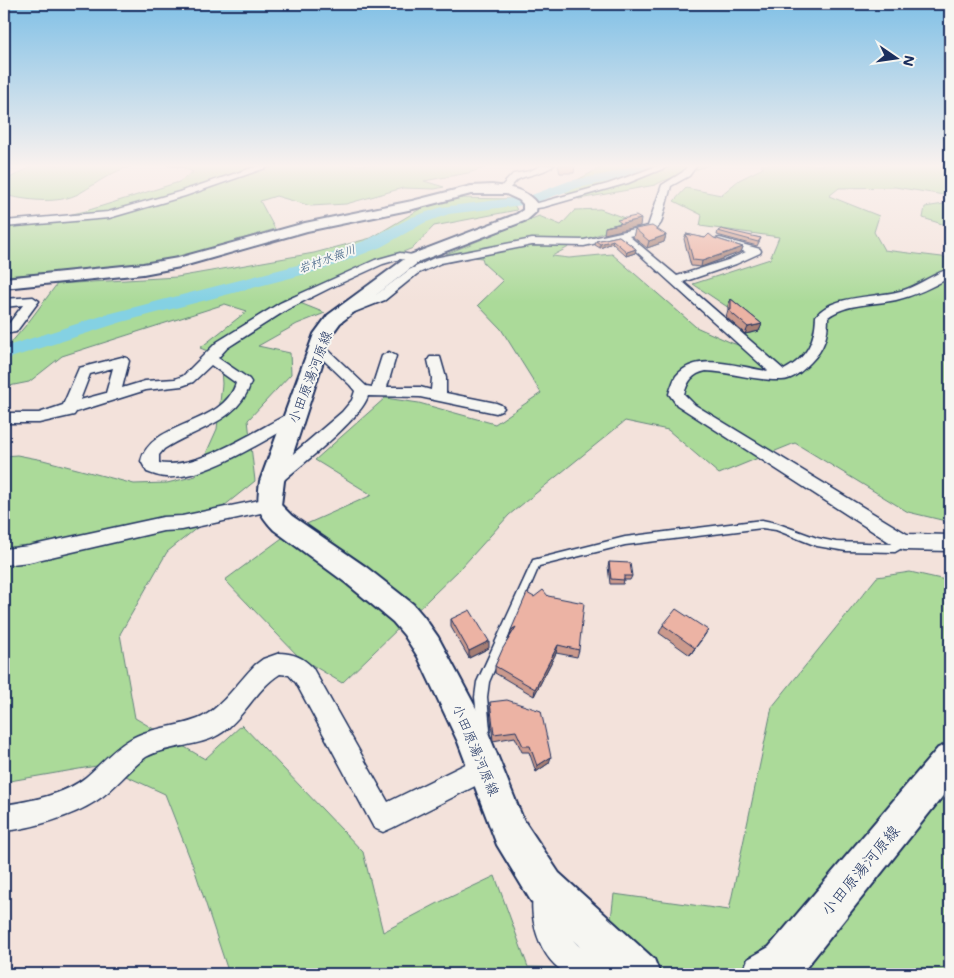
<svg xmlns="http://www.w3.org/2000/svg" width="954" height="978" font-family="Mali,'Klee One',sans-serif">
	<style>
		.green { fill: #abda99; stroke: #63847c }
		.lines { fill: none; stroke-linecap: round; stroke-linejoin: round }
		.river { fill: #84d1e3; fill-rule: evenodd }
		.service-casing { stroke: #1b2f5e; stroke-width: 3 }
		.minor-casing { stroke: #1b2f5e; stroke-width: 3 }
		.secondary-casing { stroke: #1b2f5e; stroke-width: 4 }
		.service { fill: #f6f6f2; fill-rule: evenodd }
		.minor { fill: #f6f6f2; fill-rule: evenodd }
		.secondary { fill: #f6f6f2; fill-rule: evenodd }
		.wall { fill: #cb9a8d; stroke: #1b2f5e }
		.shaded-wall { fill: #a57d73; stroke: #1b2f5e }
		.building { fill: #ecb3a4; stroke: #1b2f5e }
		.labels { text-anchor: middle; stroke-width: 4; stroke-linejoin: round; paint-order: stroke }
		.far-water-label { font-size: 12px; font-style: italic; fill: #35587f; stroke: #f6f6f2 }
		.street-label { font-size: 14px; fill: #1b2f5e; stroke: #f6f6f2 }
		.near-street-label { font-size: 16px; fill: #1b2f5e; stroke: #f6f6f2 }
	</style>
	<rect width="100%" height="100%" fill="#f3e2db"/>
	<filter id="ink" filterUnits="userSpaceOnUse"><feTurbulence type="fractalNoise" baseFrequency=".02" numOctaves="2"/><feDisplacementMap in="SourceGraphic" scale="10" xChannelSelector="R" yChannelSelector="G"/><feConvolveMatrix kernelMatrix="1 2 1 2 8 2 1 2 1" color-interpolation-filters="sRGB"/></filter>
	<g filter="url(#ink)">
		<path class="green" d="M21 165H138C112 170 101 181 80 193 58 205 26 200 4 195V181L31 167Z
			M166 165H493L468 173 424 181 444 187 435 189 403 188 346 204 311 206 276 196 260 201 275 229 189 255 136 266 4 276V225L54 218 86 211 179 182 193 172 185 168Z
			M606 165H652L654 167 709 165 663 181 655 185 579 199 560 189Z
			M761 165H950V196L895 187 839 188 829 196 879 216 874 232 884 250 950 258V522L908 512 795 443 719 474 668 430 625 421 509 515 462 567 342 683 299 657 225 580 293 530 372 495 315 460 385 398 419 403 495 424 541 393 501 329 478 305 503 281 484 264 482 258 446 254 539 216 561 225 575 210 600 209 630 220 628 224 580 241 552 256 569 258 612 254 696 327 732 343 764 353 741 332 732 310 693 284 770 259 779 237 700 226 702 215 674 201 686 188 721 195 739 180 763 168Z
			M455 198 511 199 517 210 434 226 413 248 283 300 210 352 200 348 247 311 225 304 62 356 29 382 4 387V351L27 324 57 284 177 277 314 253 371 238 420 209Z
			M950 203V223L942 224 923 218 925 207Z
			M300 303 325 313 297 324 258 346 290 353 291 374 248 420 255 481 167 552 120 634 135 718 205 759 242 725 363 852 383 932 440 902 495 876 528 967 605 969 614 894 729 910 772 707 877 577 910 572 950 581V974H229L195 871 165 794 102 765 4 782V456L17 455 43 460 134 484 167 483 196 476 217 429 222 384 220 353Z"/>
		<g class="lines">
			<path class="river" d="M635 165H656L654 168 618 180 577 188 531 204 449 214 424 223 381 247 325 269 122 322 4 360V347L108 314 313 261 369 239 412 217 442 207 529 196 569 181 610 173Z"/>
			<g class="service-casing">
				<path id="service" d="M762 520 776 523 817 538 836 542 893 544 904 538 907 539 909 542 907 545 895 552 846 551 817 546 776 530 762 528 625 545 539 566 489 682 487 697 490 730 488 734 482 737 478 735 476 731 478 727 475 697 477 682 533 560 625 537Z"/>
			</g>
			<g class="minor-casing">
				<path id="minor" d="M261 165H274L185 196 109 218 4 227V221L108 212 179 192Z
					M542 165H554C544 173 532 174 521 178 514 180 511 190 503 193L498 190 513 174 530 171Z
					M660 165H672L628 183 544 207 531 209 526 206 528 204 538 203 608 184Z
					M688 165H697L689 176 671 186 661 223 656 230 629 236 677 276 728 260 746 252 716 243 715 241 716 239 720 238 760 249 761 251 760 253 736 264 683 282 784 370C807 358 815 341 816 316 832 294 880 298 904 290 920 285 936 272 950 269V277C933 287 916 295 896 300 874 305 847 303 828 317 828 336 824 349 811 362 803 370 793 380 782 380 756 381 731 372 706 371 692 374 688 381 684 394L695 405 907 534 950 535V551L904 550 897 547 677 405 669 394C671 388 673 381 676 376 697 350 741 368 768 371L637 252 619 238 584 246 532 245 441 263 417 274 385 300 347 315 343 316 337 312 339 309 377 294 409 270 434 258 532 239 584 240 648 226 662 185 683 172Z
					M400 253 419 256 421 258 415 261 400 259 383 264 330 288 288 309 227 348 218 358 249 379 251 382C240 422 194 429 164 449L159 455V463C195 471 255 431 288 414L293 413 298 414 301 418 298 422C264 440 205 480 166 477 160 477 153 474 147 472L141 461C151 420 223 427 236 383L211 365 193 382 182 386 146 390 76 412 74 415 39 423H4V413H39L63 405 79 368 122 357 127 358 129 361 122 388 145 381 175 379 183 376 217 342 280 303 375 260ZM113 368 106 393 80 400 90 374Z
					M33 297 39 301 16 332 4 334V326H7L23 305 4 307V299Z
					M318 344 323 345 366 386 372 387 382 356 389 352 396 356 387 387H420L431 390 432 378 428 360 430 357H440L446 378V393L496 403 501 405 504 408 501 411 496 413 420 397 368 396C361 419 299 467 278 485L272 487 266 485 263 481 266 477 342 412 352 400 355 391 350 385 311 348Z
					M269 498 275 500 278 505 275 510 182 530 163 531 29 562 4 565V549L29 546 163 517 182 516Z
					M280 653C295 654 302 657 312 667L388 802 484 755 493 759 497 768 493 777 392 828 383 832 374 828 296 683 289 675 280 674C257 688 245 716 223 732 200 748 170 744 146 757 128 770 115 789 96 801 73 816 31 829 4 831V805C31 801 64 795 86 777 100 765 112 750 129 740 150 727 175 728 198 719 219 711 239 681 255 665L263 659Z
					M546 880 556 884C562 897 559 915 565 926 568 932 573 941 578 945 593 956 602 956 608 974 597 974 580 977 570 974 539 964 525 911 536 884Z"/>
			</g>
			<g class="secondary-casing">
				<path id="secondary" d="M492 185C509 187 526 189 537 204L536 212 527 220 420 261 340 323 332 334 284 481 281 505 292 516 366 567 413 604 424 617 438 637 485 725 523 819 559 873 654 959 660 974H609L531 901 497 845 458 742 418 657 404 635 393 622 346 583 274 530C256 511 257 506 260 481L314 334 328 315 410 255 517 214 523 210V204L519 200 506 194H471L413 209 307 231 180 267 143 274 4 288V278L143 264 178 258 305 223 412 201 471 186Z
					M950 743V787L801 974H742L748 959 769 947 938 748Z"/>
			</g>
			<use href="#service" class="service"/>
			<use href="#minor" class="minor"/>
			<use href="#secondary" class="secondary"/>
		</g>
		<path class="wall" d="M558 165H575L574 173H560Z
			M635 229 666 235 664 242 647 248 633 237Z
			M718 231 761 238 757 246 717 235Z
			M686 234 705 238H714L743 247 741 252 701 267 691 266 684 239Z
			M619 236 636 249 635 253 626 256 612 243 600 248 595 245 596 241Z
			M731 299 762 324 759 331 745 334 726 317 728 310V305Z
			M609 562 632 576 630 580H624L623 584H610L608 566Z
			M451 619 489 648 469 658 451 627Z
			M663 625 708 630 690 655 659 633Z
			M511 630 579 650 577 657 556 653 534 696 495 673V666L510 636Z
			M490 702 549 763 536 772 529 752H522L515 737 493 741 490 709Z"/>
		<path class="shaded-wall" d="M641 219 640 226 604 234 605 227Z
			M666 235 664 242 647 248 649 241Z
			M613 240 612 243 600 248V244Z
			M743 247 741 252 701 267 702 261Z
			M636 249 635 253 626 256 627 252Z
			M762 324 759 331 745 334 748 327Z
			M516 627 510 637 511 630Z
			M708 630 703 638 690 655 695 648Z
			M489 641V648L469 658V651Z
			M558 645 556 653 534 696 535 689Z
			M551 757 549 763 536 772 537 766Z"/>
		<path class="building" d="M636 216 641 219 605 227 621 223 617 220Z
			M652 226 666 235 649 241 635 229Z
			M721 229 761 238 758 242 718 231Z
			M686 234 705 238 709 234 714 238 743 247 702 261 693 260Z
			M619 236 636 249 627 252 613 240 600 244 596 241Z
			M731 299 762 324 748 327 728 310H731Z
			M609 562 630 563 632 576H624V580L611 579Z
			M543 590 548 596 584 603 579 650 558 645 535 689 495 666 503 648 516 627 511 630 527 593 534 597Z
			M676 609 708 630 695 648 663 625Z
			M470 610 489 641 469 651 451 619Z
			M507 700 541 711 551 757 537 766 530 746H523L516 731 494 734 490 702Z"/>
	</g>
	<linearGradient id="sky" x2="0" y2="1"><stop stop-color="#80c0e6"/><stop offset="0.55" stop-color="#faf2ef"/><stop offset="1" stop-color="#faf2ef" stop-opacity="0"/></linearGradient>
	<rect width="954" height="302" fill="url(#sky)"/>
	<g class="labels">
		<g class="far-water-label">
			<text transform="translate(327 259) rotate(-20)" y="4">岩村水無川</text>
		</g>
		<g class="street-label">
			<text transform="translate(310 377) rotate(-69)" y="5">小田原湯河原線</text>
			<text transform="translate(476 750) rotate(67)" y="5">小田原湯河原線</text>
		</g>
		<g class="near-street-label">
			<text transform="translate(860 870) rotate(-50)" y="6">小田原湯河原線</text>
		</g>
	</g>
	<rect width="954" height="978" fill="none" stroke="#f6f6f2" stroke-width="20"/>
	<rect x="10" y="10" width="934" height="958" fill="none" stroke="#1b2f5e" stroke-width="2" filter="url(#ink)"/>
	<g transform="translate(896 58) rotate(103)" stroke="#f6f6f2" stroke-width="4" paint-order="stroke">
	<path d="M0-4L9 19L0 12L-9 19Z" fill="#1b2f5e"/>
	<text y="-8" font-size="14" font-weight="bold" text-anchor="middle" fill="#1b2f5e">N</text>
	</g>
</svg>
